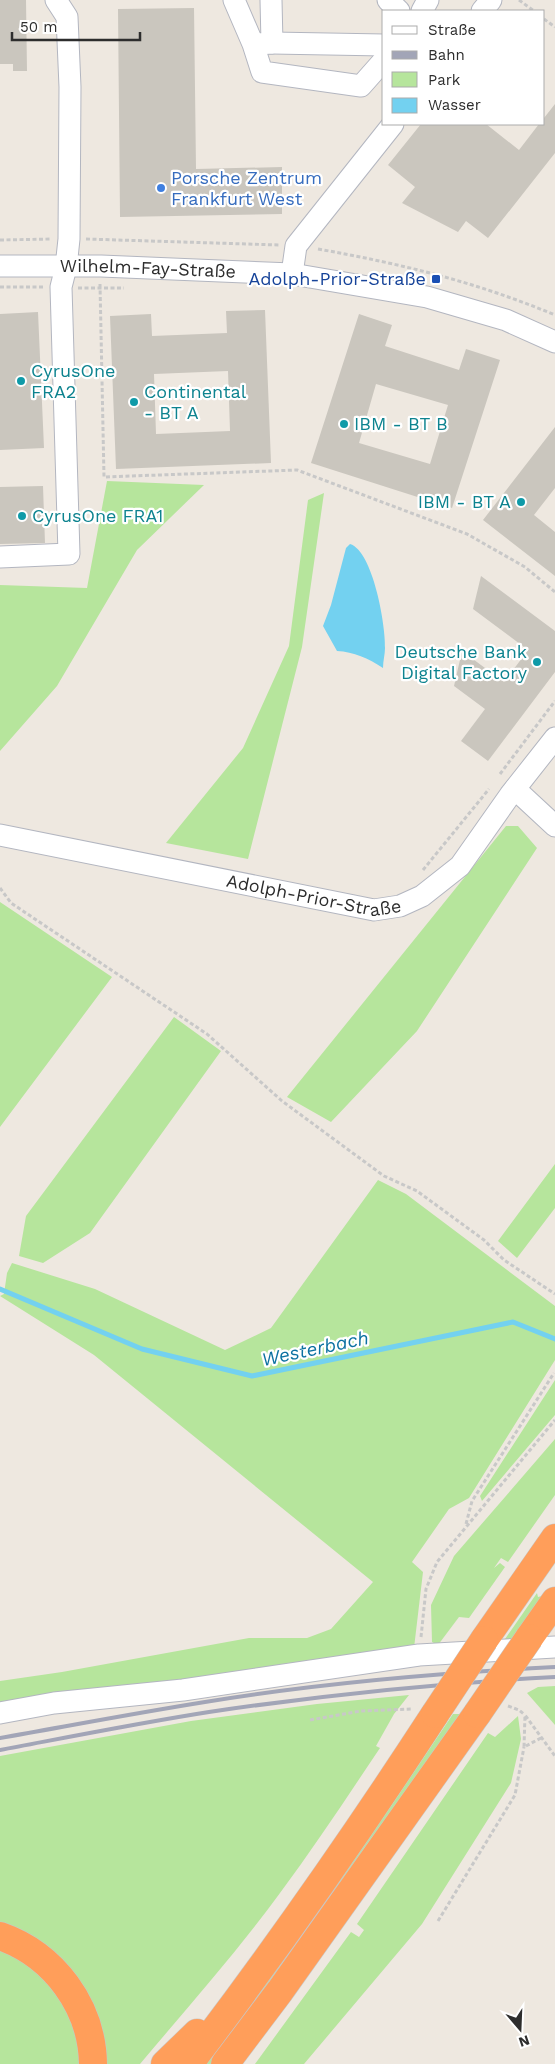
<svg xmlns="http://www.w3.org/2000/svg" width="555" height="2064" font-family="'Work Sans',sans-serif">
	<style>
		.green { fill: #b6e59c }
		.water { fill: #73d1f0 }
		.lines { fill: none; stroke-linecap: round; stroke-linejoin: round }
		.stream { stroke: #73d1f0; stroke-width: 5 }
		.building { fill: #cac6be; fill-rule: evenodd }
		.minor-casing { stroke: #b3b6c0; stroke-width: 23 }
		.highway-casing { stroke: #c8c8c8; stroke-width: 29 }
		.path { stroke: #c8c8c8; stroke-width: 3; stroke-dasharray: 4 2.5; stroke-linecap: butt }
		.minor { stroke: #fff; stroke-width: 21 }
		.highway { stroke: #ff9e5a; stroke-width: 28 }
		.rail { stroke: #a2a5b7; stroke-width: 4 }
		.highway-bridge-casing { stroke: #c8c8c8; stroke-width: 29; stroke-linecap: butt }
		.highway-bridge { stroke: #ff9e5a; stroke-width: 28 }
		.shop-dot { fill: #3f7fe0; stroke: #fff; stroke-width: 2 }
		.transit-dot { fill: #1a4fb4; stroke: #fff; stroke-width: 2 }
		.culture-dot { fill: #0f9aa8; stroke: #fff; stroke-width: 2 }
		.labels { text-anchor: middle; stroke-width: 4.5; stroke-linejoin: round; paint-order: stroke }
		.shop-label { font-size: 18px; fill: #366cbe; stroke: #fff; text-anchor: start }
		.street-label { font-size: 18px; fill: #2d2d2d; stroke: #fff }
		.transit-label { font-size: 18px; fill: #164399; stroke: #fff; text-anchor: end }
		.culture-label { font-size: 18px; fill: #0d838f; stroke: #fff; text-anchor: start }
		.water-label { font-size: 19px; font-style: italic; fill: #0c71a1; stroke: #fff }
	</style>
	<rect width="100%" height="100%" fill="#eee8e0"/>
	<path class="green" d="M107 481 204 485 137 550 57 686 0 751V585L87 588Z
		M324 493 302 647 248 859 166 843 243 748 289 646 308 500Z
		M506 826H518L537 848 417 1031 331 1122 287 1097Z
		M0 902 112 977 0 1127Z
		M174 1017 221 1051 90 1233 43 1263 19 1256 26 1216Z
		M555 1164V1208L517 1258 498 1241Z
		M378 1180 406 1194 555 1306V1360L469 1498 449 1509 412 1562 423 1572 414 1648 0 1709V1681L62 1672 249 1638H307L331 1629 373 1582 94 1355 0 1296 4 1294 7 1273 12 1263 95 1289 225 1350 271 1328Z
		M555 1380V1415L482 1501 480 1496Z
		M555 1439V1495L508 1562 501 1558 494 1568 500 1563 505 1567 469 1618 459 1617 438 1645 432 1642 431 1605 454 1556Z
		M537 1593 538 1597 542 1596 512 1639H505Z
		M555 1686V1725L527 1693 538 1687Z
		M409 1695 394 1714 376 1746 380 1748C347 1797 315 1846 280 1893 237 1952 187 2008 140 2064H104V2046L0 1924V1756L191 1721 317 1704Z
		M453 1714H460L435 1753 330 1903 324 1900 391 1806Z
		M518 1716 521 1739 511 1783 422 1924 304 2064H255L351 1932 359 1937 364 1930 357 1924 488 1733 495 1737Z
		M317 1910 322 1914 212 2064H204Z
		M0 1943 13 1948 65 1997 85 2064H0Z"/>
	<path class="water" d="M350 544C373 551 386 626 385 648 385 654 383 661 383 668 368 658 354 652 337 651L323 626 331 605 346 548Z"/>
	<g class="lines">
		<path class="stream" d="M0 1289 142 1349 252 1376 513 1322 555 1339"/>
	</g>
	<path class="building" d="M0 0H26L27 71H13V64H0Z
		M194 8 196 169 282 167V214L120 217 118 9Z
		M555 104V153L488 238 466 221 458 232 402 203 415 187 388 165 421 124H486L519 150 539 124H544V118Z
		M265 310 271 463 116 469 110 316 151 314 152 336 227 333 226 311ZM228 371 230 431 156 434 154 374Z
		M38 312 44 448 0 450V314Z
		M359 314 392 325 385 346 459 370 466 349 500 360 452 508 311 463ZM376 384 448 405 430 464 359 443Z
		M555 427V488L534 515 555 532V576L483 520Z
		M43 486 45 543 0 544V487Z
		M481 576 555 631V672L488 761 461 741 485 709 454 686 462 651 504 682 528 650 473 609Z"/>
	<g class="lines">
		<g class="minor-casing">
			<g id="minor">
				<path d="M234 0 253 44 262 72 361 86 384 60"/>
				<path d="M388 0 399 11"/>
				<path d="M422 11 428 0"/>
				<path d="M482 11 491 0"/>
				<path d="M272 43 384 45"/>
				<path d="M258 44 272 43 271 0"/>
				<path id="s1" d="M0 266H101L292 274 427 297 506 320 555 342"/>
				<path d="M292 274 296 246 393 124"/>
				<path d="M0 557 69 554 61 287 66 267 69 239 70 87 67 17 56 0"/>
				<path d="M515 789 555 826"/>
				<path id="s2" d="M0 835 374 910 400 906 422 896 460 866 510 795 555 738"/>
				<path d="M0 1713 54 1703 183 1690 419 1655 555 1647"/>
			</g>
		</g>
		<g class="highway-casing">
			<path id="highway" d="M529 1638 555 1601
				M484 1640 555 1538
				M0 1936C54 1955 92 2006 93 2064
				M165 2064 197 2033
				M189 2064C276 1950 357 1834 435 1714
				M225 2064 280 1991 477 1714"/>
		</g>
		<path class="path" d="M519 0 534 11
			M544 19 555 27
			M86 239 279 245
			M0 240 52 239
			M318 249C402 264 476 282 555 315
			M100 284 104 477 297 470 467 534 525 567 555 592
			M0 287H44
			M78 288H124
			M500 774 555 701
			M423 870 489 789
			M0 888 11 903 207 1034 282 1101 384 1176 417 1191 484 1240 504 1260 555 1294
			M466 1524 472 1501 554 1373
			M421 1637 426 1589 437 1562 555 1420
			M508 1706 519 1710 525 1715
			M310 1720 361 1711 412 1709
			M541 1738 524 1747 525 1715 555 1756
			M438 1921 515 1795 524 1747"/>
		<use href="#minor" class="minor"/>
		<use href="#highway" class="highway"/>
		<path class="rail" d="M0 1738C68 1726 136 1713 205 1702 321 1683 438 1673 555 1667
			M0 1750C69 1737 139 1723 209 1712 324 1695 439 1683 555 1677"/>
		<g class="highway-bridge-casing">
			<path id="highway-bridge" d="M435 1714 484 1640
				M477 1714 529 1638"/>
		</g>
		<use href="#highway-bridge" class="highway-bridge"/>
	</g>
	<circle class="shop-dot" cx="161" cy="188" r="5"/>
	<rect class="transit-dot" x="431" y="274" width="10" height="10" rx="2.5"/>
	<g class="culture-dot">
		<circle cx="21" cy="381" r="5"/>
		<circle cx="134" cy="402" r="5"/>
		<circle cx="344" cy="424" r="5"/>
		<circle cx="521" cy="502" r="5"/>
		<circle cx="22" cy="516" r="5"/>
		<circle cx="537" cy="662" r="5"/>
	</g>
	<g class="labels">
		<g class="shop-label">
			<text x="171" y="184">Porsche Zentrum<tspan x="171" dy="21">Frankfurt West</tspan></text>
		</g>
		<g class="street-label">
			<text dy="6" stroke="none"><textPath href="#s1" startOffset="148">Wilhelm-Fay-Straße</textPath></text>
			<text dy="6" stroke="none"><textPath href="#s2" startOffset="320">Adolph-Prior-Straße</textPath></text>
		</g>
		<g class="transit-label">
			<text x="426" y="285">Adolph-Prior-Straße</text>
		</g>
		<g class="culture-label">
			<text x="31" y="377">CyrusOne<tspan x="31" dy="21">FRA2</tspan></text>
			<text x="144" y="398">Continental<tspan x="144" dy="21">- BT A</tspan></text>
			<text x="354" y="430">IBM - BT B</text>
			<text x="511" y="508" text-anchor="end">IBM - BT A</text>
			<text x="32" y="522">CyrusOne FRA1</text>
			<text x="527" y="658" text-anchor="end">Deutsche Bank<tspan x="527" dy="21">Digital Factory</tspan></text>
		</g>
		<g class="water-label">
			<text transform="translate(315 1348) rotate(-12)" y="7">Westerbach</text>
		</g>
	</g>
	<rect x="382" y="10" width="162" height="115" fill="#ffffff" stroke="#ababab"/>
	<rect x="392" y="26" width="25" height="8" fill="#ffffff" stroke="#ababab"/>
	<text x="428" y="35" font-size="15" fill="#2d2d2d">Straße</text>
	<rect x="392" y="51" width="25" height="8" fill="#a2a5b7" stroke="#ababab"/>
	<text x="428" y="60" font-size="15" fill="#2d2d2d">Bahn</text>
	<rect x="392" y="72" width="25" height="15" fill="#b6e59c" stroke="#ababab"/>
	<text x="428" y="85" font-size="15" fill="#2d2d2d">Park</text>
	<rect x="392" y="98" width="25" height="15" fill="#73d1f0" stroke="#ababab"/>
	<text x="428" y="110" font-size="15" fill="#2d2d2d">Wasser</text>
	<g transform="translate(520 2029) rotate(161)" stroke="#ffffff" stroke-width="4" paint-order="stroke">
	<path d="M0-4L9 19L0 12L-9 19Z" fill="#2d2d2d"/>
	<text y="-8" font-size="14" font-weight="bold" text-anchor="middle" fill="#2d2d2d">N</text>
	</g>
	<path d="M12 32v8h128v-8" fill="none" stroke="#2d2d2d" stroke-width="2.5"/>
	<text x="20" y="32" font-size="15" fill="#2d2d2d" stroke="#ffffff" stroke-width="4" paint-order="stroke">50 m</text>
</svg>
